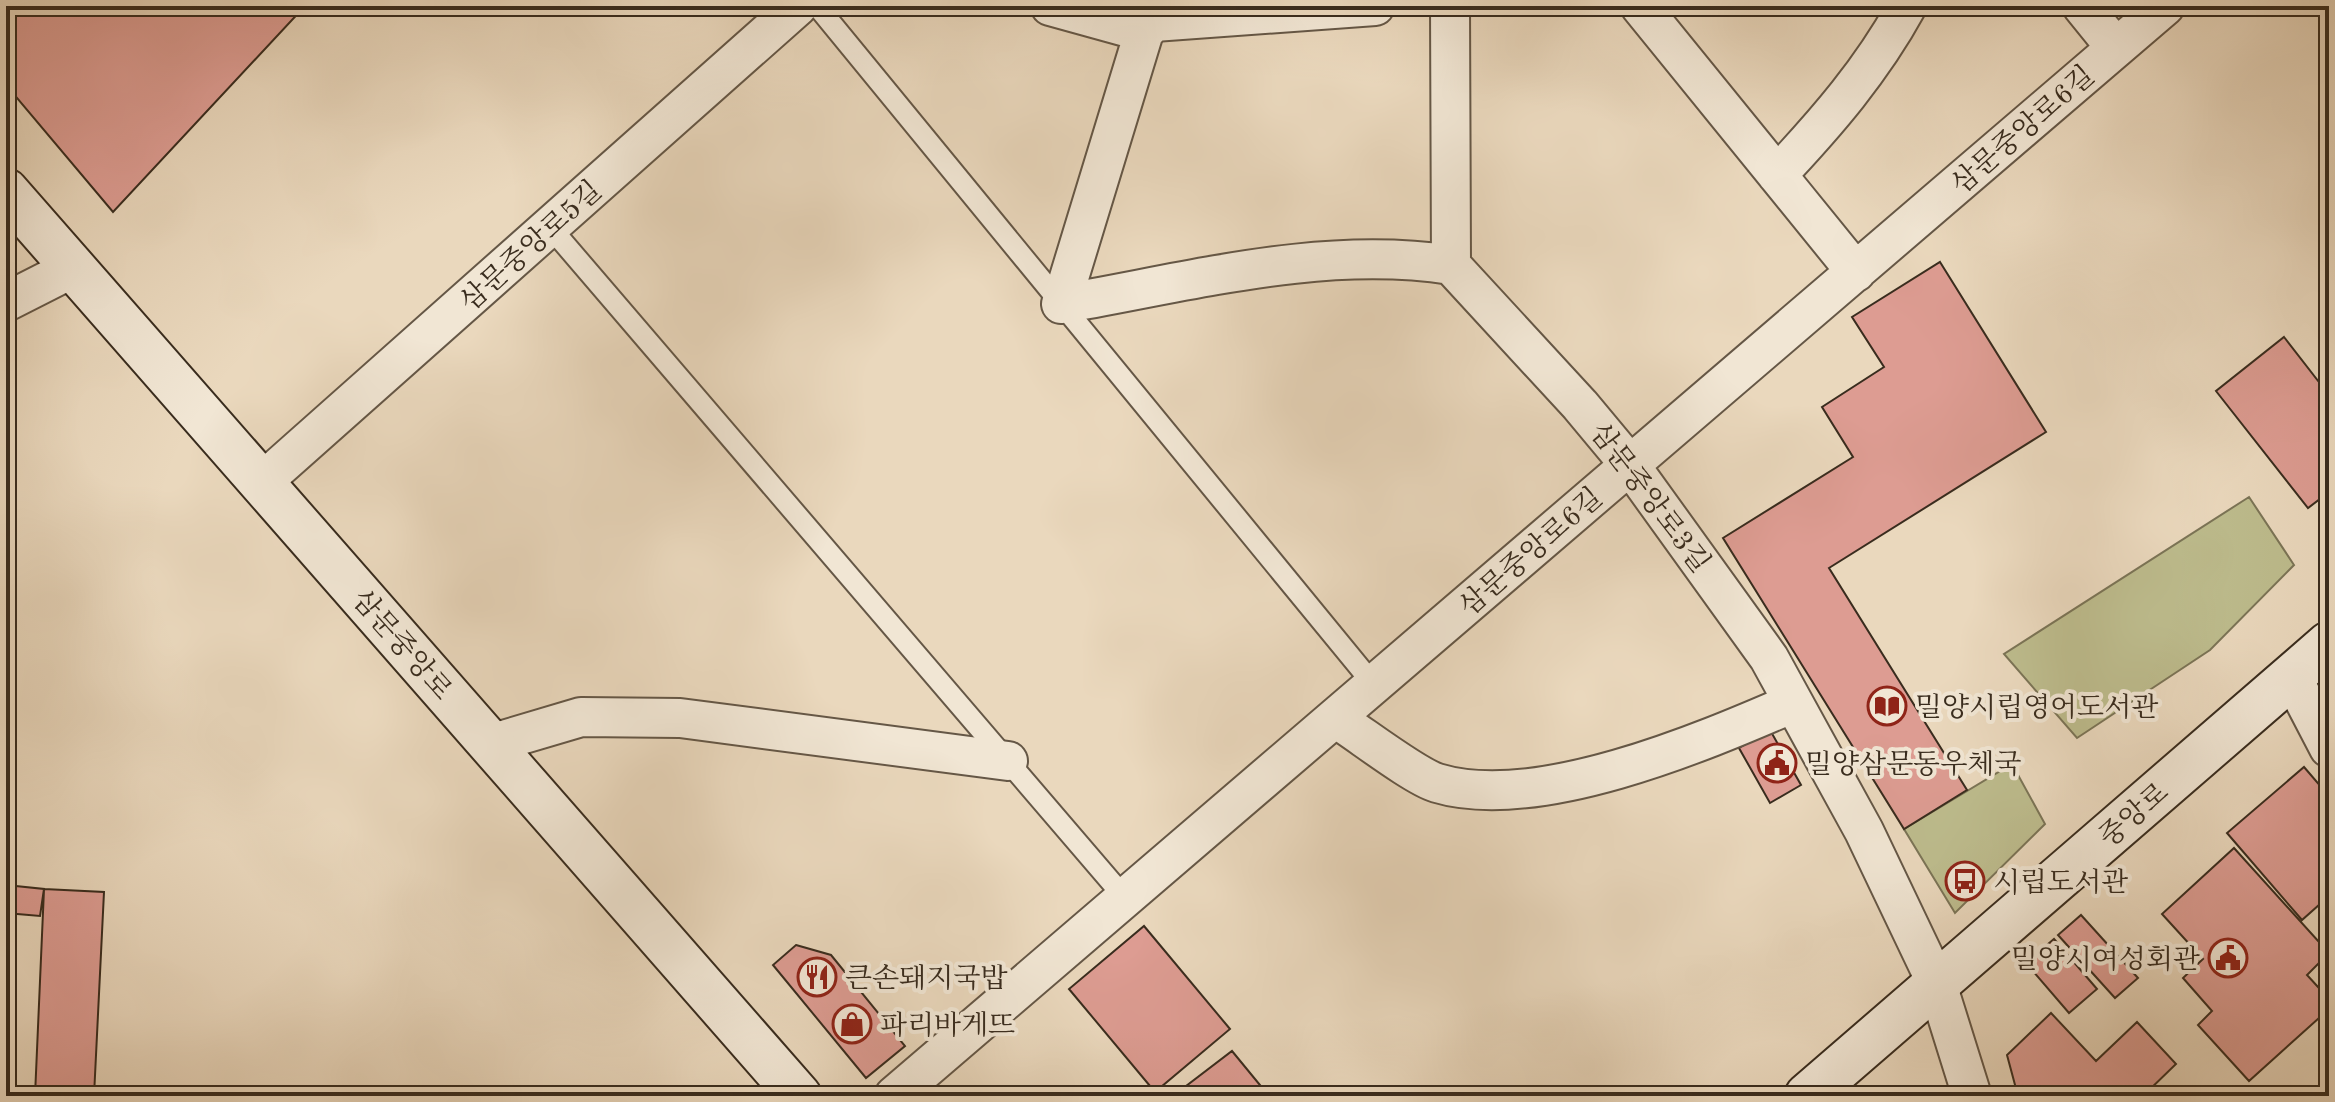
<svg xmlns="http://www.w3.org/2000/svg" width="2335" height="1102" font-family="'Old Standard TT','Noto Serif KR',serif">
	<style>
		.green { fill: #bdbc8d; stroke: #7b7456; stroke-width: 2 }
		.building { fill: #dd9c92; stroke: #392c1e; stroke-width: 2 }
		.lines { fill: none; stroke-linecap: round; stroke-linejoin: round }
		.lane-casing { stroke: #655746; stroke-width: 24 }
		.street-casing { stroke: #655746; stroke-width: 42 }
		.secondary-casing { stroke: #392c1e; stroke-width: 48 }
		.lane { stroke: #f1e6d4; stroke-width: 20 }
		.street { stroke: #f1e6d4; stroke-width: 38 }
		.secondary { stroke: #f1e6d4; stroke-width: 44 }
		.labels { text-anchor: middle; stroke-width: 8; stroke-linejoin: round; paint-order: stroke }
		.street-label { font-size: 28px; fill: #392c1e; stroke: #f1e6d4 }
		.poi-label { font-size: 28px; fill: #392c1e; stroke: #f1e6d4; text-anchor: start }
	</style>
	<rect width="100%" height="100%" fill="#ead8bd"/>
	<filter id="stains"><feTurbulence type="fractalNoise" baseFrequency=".0025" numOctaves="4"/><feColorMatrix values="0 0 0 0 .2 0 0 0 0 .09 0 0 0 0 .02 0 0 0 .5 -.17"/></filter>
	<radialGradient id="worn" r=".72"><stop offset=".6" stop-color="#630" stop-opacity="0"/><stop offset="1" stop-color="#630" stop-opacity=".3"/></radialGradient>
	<path class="green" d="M2249 497 2294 565 2210 650 2077 738 2004 654Z
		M2012 764 2045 824 1955 913 1904 829Z"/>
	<path class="building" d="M6 6H305L113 212 6 85Z
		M1940 262 2046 432 1829 568 1967 790 1904 829 1723 538 1853 457 1822 407 1884 367 1852 317Z
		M2284 337 2329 395V492L2308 508 2216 391Z
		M1770 730 1801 785 1770 803 1739 748Z
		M2304 767 2329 796V896L2302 920 2227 833Z
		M2234 848 2329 953 2307 975 2329 999V1009L2249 1081 2198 1025 2212 1011 2183 978 2203 959 2162 914Z
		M6 885 44 889 40 916 6 913Z
		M44 889 104 892 94 1096H35Z
		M2081 915 2138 978 2115 998 2058 935Z
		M1144 926 1230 1029 1155 1092 1069 989Z
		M2054 939 2097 989 2069 1013 2026 963Z
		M796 945 831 955 905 1046 866 1078 773 965Z
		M2051 1013 2096 1061 2137 1022 2176 1064 2143 1096H2018L2007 1055Z
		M1232 1051 1269 1096H1173Z"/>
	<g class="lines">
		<g class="lane-casing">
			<path id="lane" d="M817 6 1374 685
				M550 227 1125 898"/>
		</g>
		<g class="street-casing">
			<path id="street" d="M1050 6 1144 32
				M1375 6 1154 22 1144 32 1061 304C1189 282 1322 245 1451 265
				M1450 6 1451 265 1580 405 1630 465 1769 658 1864 831 1937 984 1972 1096
				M1640 6 1856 272
				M2082 6 2116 48
				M1777 175C1827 122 1872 70 1907 6
				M6 302 73 268
				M261 483 798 6
				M2292 677 2329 748
				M1335 718C1359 733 1414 776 1437 783 1536 813 1701 743 1793 703
				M490 744 581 717 680 718 1008 761
				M894 1096 2165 6"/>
		</g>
		<g class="secondary-casing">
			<path id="secondary" d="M6 191 799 1096
				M1807 1096 2329 644"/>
		</g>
		<use href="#lane" class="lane"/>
		<use href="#street" class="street"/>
		<use href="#secondary" class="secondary"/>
	</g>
	<defs>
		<g id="library-ring" transform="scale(2)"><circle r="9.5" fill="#f1e6d4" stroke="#8f2418" stroke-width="1.5"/><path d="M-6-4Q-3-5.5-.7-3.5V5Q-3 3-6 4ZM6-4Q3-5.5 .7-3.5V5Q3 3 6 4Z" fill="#8f2418"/></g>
		<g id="civic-ring" transform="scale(2)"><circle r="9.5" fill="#f1e6d4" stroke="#8f2418" stroke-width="1.5"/><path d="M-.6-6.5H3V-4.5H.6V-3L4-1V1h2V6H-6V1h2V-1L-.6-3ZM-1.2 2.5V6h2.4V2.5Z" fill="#8f2418"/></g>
		<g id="bus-ring" transform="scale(2)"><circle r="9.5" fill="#f1e6d4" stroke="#8f2418" stroke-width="1.5"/><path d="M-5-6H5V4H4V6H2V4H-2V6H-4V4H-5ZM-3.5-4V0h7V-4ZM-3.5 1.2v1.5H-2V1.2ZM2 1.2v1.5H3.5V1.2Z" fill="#8f2418"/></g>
		<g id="restaurant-ring" transform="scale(2)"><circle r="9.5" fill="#f1e6d4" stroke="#8f2418" stroke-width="1.5"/><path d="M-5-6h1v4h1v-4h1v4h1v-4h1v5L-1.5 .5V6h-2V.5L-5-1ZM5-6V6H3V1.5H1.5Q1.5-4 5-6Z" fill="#8f2418"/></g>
		<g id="shop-ring" transform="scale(2)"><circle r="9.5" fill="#f1e6d4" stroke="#8f2418" stroke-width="1.5"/><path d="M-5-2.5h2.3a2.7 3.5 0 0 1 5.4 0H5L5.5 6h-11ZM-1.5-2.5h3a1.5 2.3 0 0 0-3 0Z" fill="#8f2418"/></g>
	</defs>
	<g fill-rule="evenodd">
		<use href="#library-ring" x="1887" y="706"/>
		<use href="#civic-ring" x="1777" y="763"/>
		<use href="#bus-ring" x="1965" y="881"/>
		<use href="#civic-ring" x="2228" y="958"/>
		<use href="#restaurant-ring" x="817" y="977"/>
		<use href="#shop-ring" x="852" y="1024"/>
	</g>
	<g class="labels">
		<g class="street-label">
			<text transform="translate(2022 129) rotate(-41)" y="10">삼문중앙로6길</text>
			<text transform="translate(530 245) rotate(-42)" y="10">삼문중앙로5길</text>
			<text transform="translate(1651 497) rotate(53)" y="10">삼문중앙로3길</text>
			<text transform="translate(1530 551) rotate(-41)" y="10">삼문중앙로6길</text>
			<text transform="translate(403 644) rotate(49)" y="10">삼문중앙로</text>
			<text transform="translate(2133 814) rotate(-41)" y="10">중앙로</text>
		</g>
		<g class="poi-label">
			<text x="1915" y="716">밀양시립영어도서관</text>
			<text x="1805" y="773">밀양삼문동우체국</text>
			<text x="1993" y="891">시립도서관</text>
			<text x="2200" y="968" text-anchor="end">밀양시여성회관</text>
			<text x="845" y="987">큰손돼지국밥</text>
			<text x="880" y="1034">파리바게뜨</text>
		</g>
	</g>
	<rect width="2335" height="1102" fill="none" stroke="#ead8bd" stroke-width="32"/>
	<rect x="8" y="8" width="2319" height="1086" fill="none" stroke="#392c1e" stroke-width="4"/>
	<rect x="16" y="16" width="2303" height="1070" fill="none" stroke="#392c1e" stroke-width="2"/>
	<rect width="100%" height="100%" filter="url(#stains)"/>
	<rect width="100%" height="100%" fill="url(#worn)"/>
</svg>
